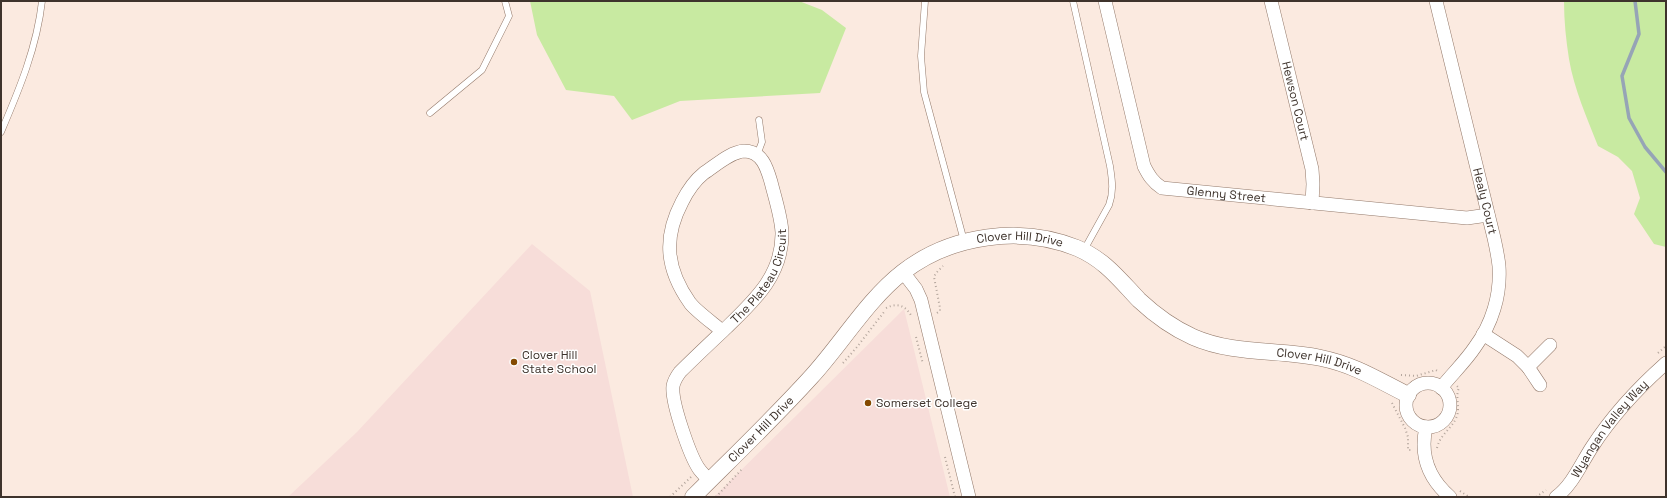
<svg xmlns="http://www.w3.org/2000/svg" width="1667" height="498" font-family="'Space Grotesk',sans-serif">
	<style>
		.education { fill: #f7ddd9 }
		.green { fill: #c8eaa1 }
		.lines { fill: none; stroke-linecap: round; stroke-linejoin: round }
		.stream { stroke: #96a4b6; stroke-width: 3.5 }
		.service-casing { stroke: #93796a; stroke-width: 7 }
		.minor-casing { stroke: #93796a; stroke-width: 14 }
		.tertiary-casing { stroke: #93796a; stroke-width: 17 }
		.path { stroke: #b3a59c; stroke-width: 2; stroke-dasharray: 1 3; stroke-linecap: butt }
		.service { stroke: #fff; stroke-width: 6 }
		.minor { stroke: #fff; stroke-width: 13 }
		.tertiary { stroke: #fff; stroke-width: 16 }
		.poi-dot { fill: #844900; stroke: #fff; stroke-width: 1.5 }
		.labels { text-anchor: middle; stroke-width: 3; stroke-linejoin: round; paint-order: stroke }
		.street-label { font-size: 12px; fill: #3e332c; stroke: #fff }
		.poi-label { font-size: 12px; fill: #3e332c; stroke: #fff; text-anchor: start }
	</style>
	<rect width="100%" height="100%" fill="#fbeae0"/>
	<path class="education" d="M532 244 590 291 633 497H288L357 432Z
		M904 309 950 497H714Z"/>
	<path class="green" d="M530 1H799L822 10 846 28 820 93 680 101 632 120 614 96 566 90 537 35Z
		M1564 1H1666V247L1654 244 1634 214 1640 198 1632 171 1618 157 1598 146C1587 118 1574 89 1569 59 1566 40 1564 21 1564 1Z"/>
	<g class="lines">
		<path class="stream" d="M1635 1 1639 34 1622 76 1629 118 1645 147 1666 172"/>
		<g class="service-casing">
			<path id="service" d="M925 1 921 56 924 92 964 241
				M1073 1 1110 166C1112 180 1114 191 1109 205L1084 250
				M430 113 482 70 509 16 505 1
				M1 132C19 90 37 47 42 1
				M757 155 762 142 759 120"/>
		</g>
		<g class="minor-casing">
			<g id="minor">
				<path id="s1" d="M1105 1 1144 166C1149 176 1153 182 1162 188L1467 218 1488 215"/>
				<path id="s2" d="M1271 1 1312 169 1313 184 1312 203"/>
				<path id="s3" d="M1436 1 1494 238C1496 247 1498 256 1499 266 1501 295 1492 324 1475 347 1465 362 1452 374 1441 388"/>
				<path d="M903 272 916 289 921 300 969 497"/>
				<path d="M1483 334 1517 356 1528 367 1540 385"/>
				<path d="M1528 367 1550 345"/>
				<circle cx="1428" cy="405" r="22"/>
				<path d="M1426 427C1420 454 1428 478 1450 497"/>
				<path id="s4" d="M710 481C706 477 702 473 699 469 690 456 671 402 673 386 674 381 677 376 680 372 695 357 710 343 726 328 754 301 783 275 782 232 781 216 775 198 771 182 767 168 762 151 744 151 730 152 715 166 704 173 694 181 688 190 682 202 663 238 666 269 690 303 696 311 714 324 722 331"/>
				<path id="s5" d="M1556 497C1572 486 1582 462 1592 447 1612 416 1639 387 1666 363"/>
			</g>
		</g>
		<g class="tertiary-casing">
			<g id="tertiary">
				<path id="s6" d="M693 497C733 457 774 418 812 376 842 343 868 299 903 272 951 235 1021 225 1077 248 1105 260 1119 279 1139 300 1155 315 1173 328 1193 337 1234 355 1278 349 1321 358 1355 365 1378 380 1408 395"/>
			</g>
		</g>
		<path class="path" d="M886 308C898 302 906 306 912 317
			M937 313 940 311V308L934 277 936 273 943 266
			M916 337 923 364
			M1658 353 1666 346
			M843 363 857 347 884 312
			M1401 375 1416 376 1436 370 1439 372
			M1392 403 1405 428 1408 437V450H1413
			M1437 448C1440 434 1452 429 1457 416 1460 407 1455 396 1459 388L1457 386
			M945 457 955 497
			M1460 491 1469 497
			M670 497 691 477
			M716 497 742 469
			M1536 497 1546 490"/>
		<use href="#service" class="service"/>
		<use href="#minor" class="minor"/>
		<use href="#tertiary" class="tertiary"/>
	</g>
	<g class="poi-dot">
		<circle cx="514" cy="362" r="4"/>
		<circle cx="868" cy="403" r="4"/>
	</g>
	<g class="labels">
		<g class="street-label">
			<text dy="4" stroke="none"><textPath href="#s2" startOffset="103">Hewson Court</textPath></text>
			<text dy="4" stroke="none"><textPath href="#s1" startOffset="263">Glenny Street</textPath></text>
			<text dy="4" stroke="none"><textPath href="#s3" startOffset="206">Healy Court</textPath></text>
			<text dy="4" stroke="none"><textPath href="#s6" startOffset="433">Clover Hill Drive</textPath></text>
			<text dy="4" stroke="none"><textPath href="#s4" startOffset="247">The Plateau Circuit</textPath></text>
			<text dy="4" stroke="none"><textPath href="#s6" startOffset="768">Clover Hill Drive</textPath></text>
			<text dy="4" stroke="none"><textPath href="#s6" startOffset="96">Clover Hill Drive</textPath></text>
			<text dy="4" stroke="none"><textPath href="#s5" startOffset="87">Wyangan Valley Way</textPath></text>
		</g>
		<g class="poi-label">
			<text x="522" y="359">Clover Hill<tspan x="522" dy="14">State School</tspan></text>
			<text x="876" y="407">Somerset College</text>
		</g>
	</g>
	<rect width="1667" height="498" fill="none" stroke="#3e332c" stroke-width="4"/>
</svg>
